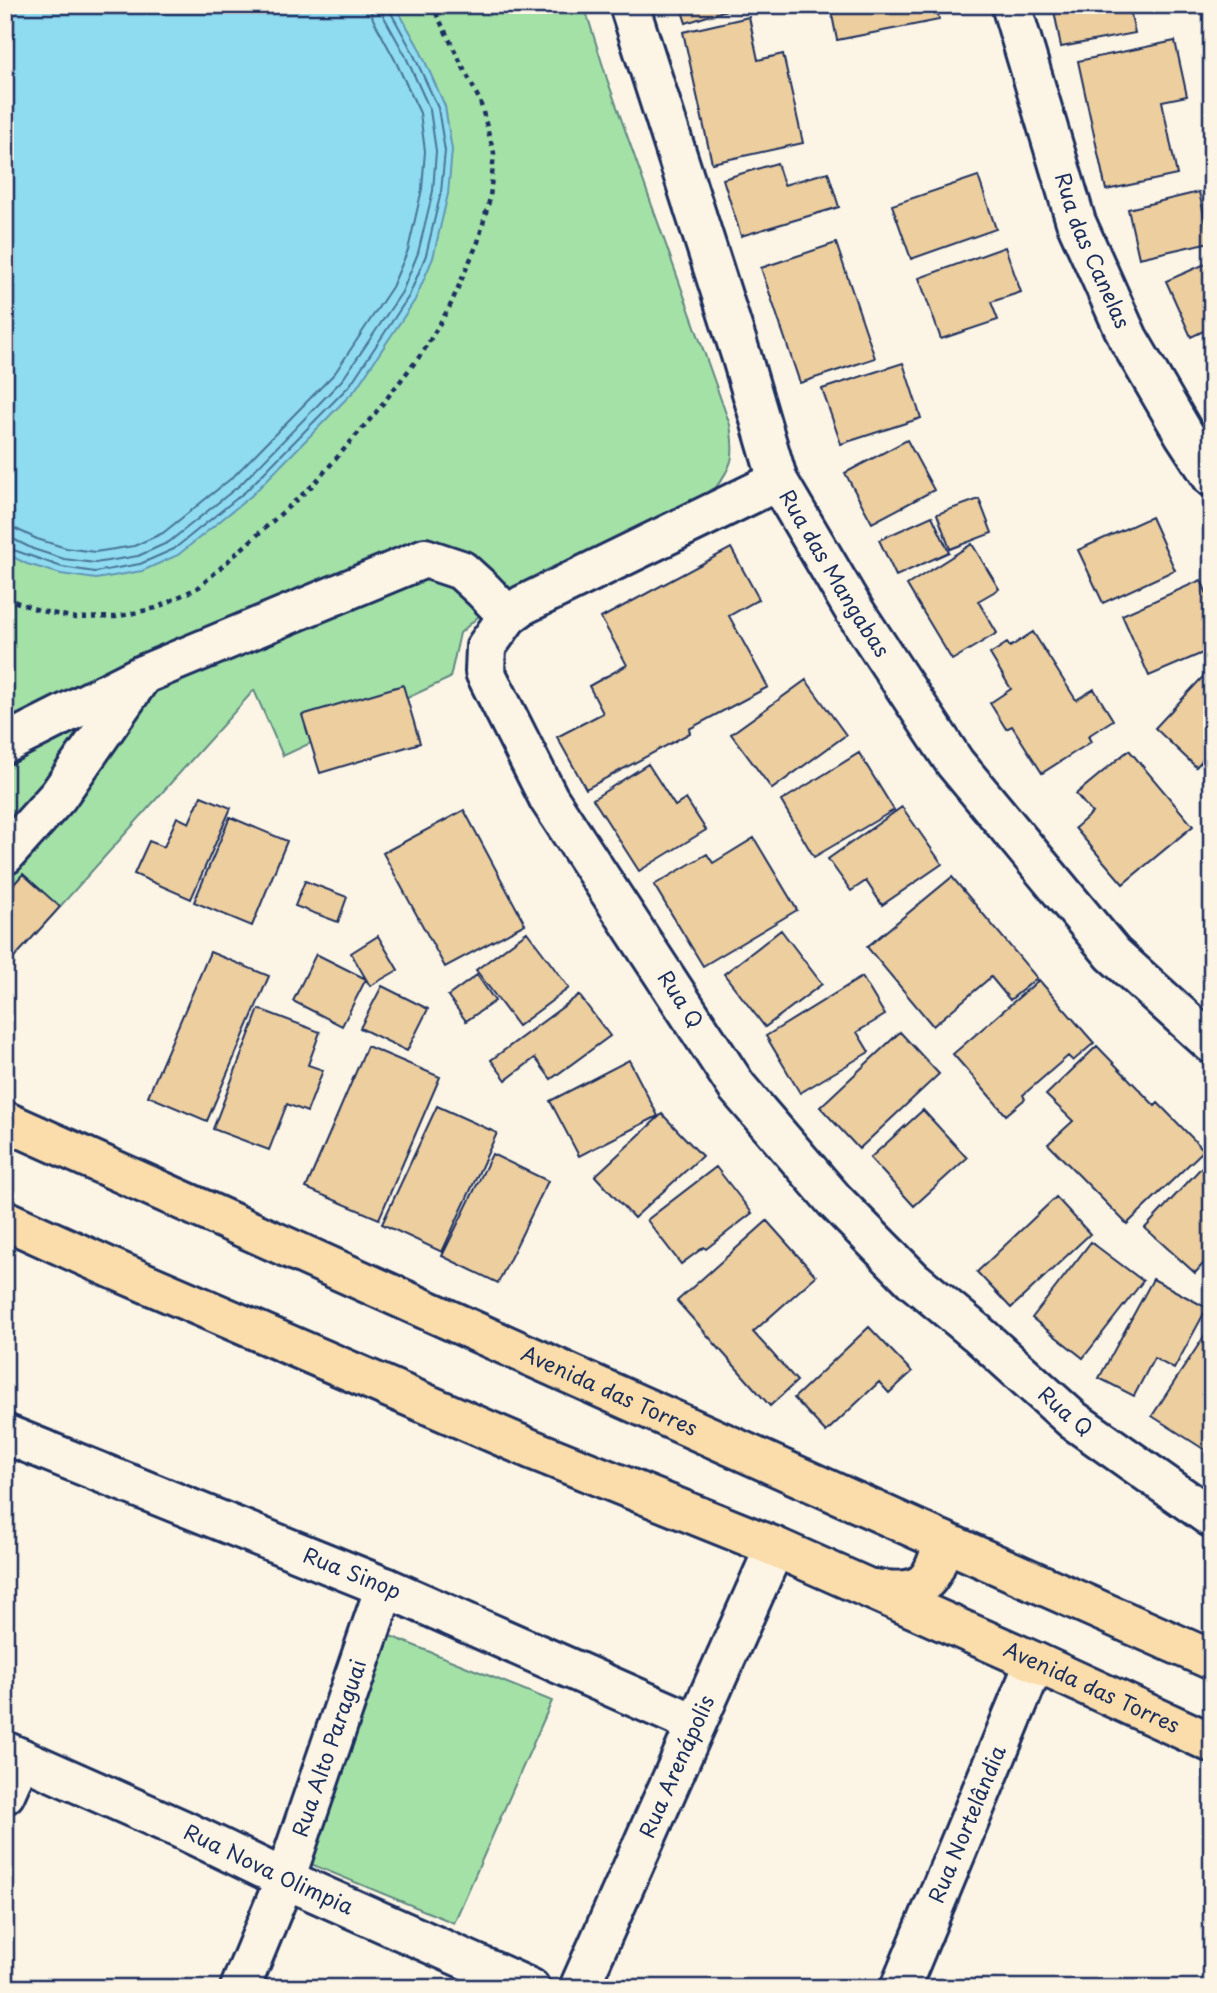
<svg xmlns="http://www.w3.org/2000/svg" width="1217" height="1993" font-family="'Playpen Sans',sans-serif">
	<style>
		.green { fill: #a4e1a7; stroke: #608882; stroke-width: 2 }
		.water { fill: #8fdbf0; stroke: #6196b6; stroke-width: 2 }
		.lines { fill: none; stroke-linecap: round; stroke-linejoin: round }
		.shore { stroke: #497498; stroke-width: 2 }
		.building { fill: #ecce9f; stroke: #1b2f5e; stroke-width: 2 }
		.minor-casing { stroke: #1b2f5e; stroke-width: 44 }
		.major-casing { stroke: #1b2f5e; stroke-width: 44 }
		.path { stroke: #1b2f5e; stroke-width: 4.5; stroke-dasharray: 5 5; stroke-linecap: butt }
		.minor { stroke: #fcf5e5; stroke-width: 38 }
		.major { stroke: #faddab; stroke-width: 38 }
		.labels { text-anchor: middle; stroke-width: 5; stroke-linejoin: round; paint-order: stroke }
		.street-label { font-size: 21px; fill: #1b2f5e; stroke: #fcf5e5 }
	</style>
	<rect width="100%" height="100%" fill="#fcf5e5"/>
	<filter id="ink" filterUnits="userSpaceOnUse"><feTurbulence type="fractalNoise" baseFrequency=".0143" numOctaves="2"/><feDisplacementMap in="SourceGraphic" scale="14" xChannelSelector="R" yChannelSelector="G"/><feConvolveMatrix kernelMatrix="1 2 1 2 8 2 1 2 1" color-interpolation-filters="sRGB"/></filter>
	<g filter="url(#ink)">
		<path class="green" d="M5 5H584L607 79 730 425C736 461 732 465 712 493L489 607 460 633 450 678 283 756 254 690 5 968Z
			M383 1633 552 1701 454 1923 306 1862Z"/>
		<path class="water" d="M5 5H395L419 48 445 106 452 150 448 194 433 258 415 300 355 390 251 496 178 555 142 571 96 579 61 574 27 564 5 553Z"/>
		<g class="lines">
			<path class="shore" d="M5 528 16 529 37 539 66 548 95 552 134 546 163 533 233 477 335 373 392 287 408 250 422 189 425 151 420 113 395 60 373 19 370 5
				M5 538 13 539 33 549 64 559 95 563 138 556 169 542 240 485 343 379 402 292 418 253 433 191 436 151 430 110 405 55 383 15 381 5
				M5 547 62 567 95 572 140 564 174 549 246 491 350 385 409 296 426 255 441 192 445 151 438 108 412 51 390 11V5"/>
		</g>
		<path class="building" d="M680 5H742L686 23Z
			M830 5H936L939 20 837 40Z
			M1053 5H1129L1135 33 1061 47Z
			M749 17 758 60 783 54 803 143 712 163 683 32Z
			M1175 41 1187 96 1162 101 1177 175 1106 190 1078 61Z
			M777 163 784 185 828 172 839 207 741 236 723 179Z
			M978 176 996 229 911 259 892 205Z
			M1199 192 1210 242 1139 258 1128 209Z
			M836 243 875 358 800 383 761 268Z
			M1005 247 1021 292 991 302 998 320 941 339 919 278Z
			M1212 261V327L1191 337 1166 281Z
			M903 363 921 418 841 444 822 389Z
			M907 440 934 490 872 523 845 473Z
			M979 499 992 533 950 549 937 514Z
			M932 516 949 552 896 576 879 540Z
			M1151 517 1175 570 1103 603 1078 550Z
			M972 544 999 589 978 601 997 633 952 660 907 585Z
			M731 548 759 599 729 616 768 687 689 729 690 733 586 789 557 737 603 713 589 686 627 665 601 618Z
			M1201 580 1212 606V649L1149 676 1122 615Z
			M1033 632 1076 700 1094 689 1113 720 1088 736 1091 742 1042 773 1012 726 1006 729 990 703 1011 689 990 654 1007 643 1010 647Z
			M1212 667V750L1196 767 1155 728Z
			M806 680 846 735 772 789 731 734Z
			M403 685 420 743 320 773 302 715Z
			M1129 750 1193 826 1123 884 1075 828 1092 813 1076 794Z
			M859 753 894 810 814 857 781 801Z
			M1212 754V777L1201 763Z
			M648 764 675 806 686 799 706 830 639 871 593 799Z
			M201 796 231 808 191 899 134 874 149 841 164 847 177 817 189 823Z
			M902 807 942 864 882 905 866 881 851 891 828 859Z
			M464 810 525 924 445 967 383 853Z
			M230 817 287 841 252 926 194 902Z
			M754 838 797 910 703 966 654 885 707 854 713 863Z
			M23 874 60 907 5 968V894Z
			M952 877 1037 978 1010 1000 991 977 933 1026 867 947Z
			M305 881 347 897 338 922 295 906Z
			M781 930 822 984 765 1027 724 974Z
			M527 932 569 988 518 1026 476 970Z
			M378 936 398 970 370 986 351 953Z
			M210 952 269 976 207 1121 148 1096Z
			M316 954 366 979 342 1026 293 1001Z
			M477 975 495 1001 466 1021 448 996Z
			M862 977 885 1015 857 1032 869 1052 800 1093 766 1036Z
			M1039 980 1094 1043 1073 1061 1068 1056 1023 1095 1025 1099 1006 1115 953 1054Z
			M382 986 428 1009 407 1051 360 1028Z
			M579 995 610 1036 551 1079 535 1058 506 1080 491 1060Z
			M259 1009 320 1032 308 1065 323 1070 307 1112 287 1104 269 1150 213 1129Z
			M900 1032 939 1074 859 1149 820 1107Z
			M367 1046 440 1077 379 1219 306 1188Z
			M1097 1046 1155 1106 1158 1103 1204 1150 1127 1224 1048 1144 1073 1121 1046 1095Z
			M629 1060 658 1116 579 1156 550 1101Z
			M437 1106 497 1133 442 1252 382 1224Z
			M923 1110 967 1158 914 1206 870 1158Z
			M662 1114 702 1156 634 1218 595 1176Z
			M492 1154 548 1181 498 1283 442 1256Z
			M1212 1156V1254L1195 1273 1145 1228Z
			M716 1167 752 1213 706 1249 704 1247 681 1264 647 1220Z
			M1056 1197 1090 1234 1011 1308 977 1272Z
			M767 1221 816 1276 753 1332 797 1381 770 1406 677 1301Z
			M1091 1242 1143 1281 1083 1358 1032 1318Z
			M1153 1279 1207 1308 1174 1369 1154 1358 1134 1396 1099 1378Z
			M869 1327 912 1372 889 1393 879 1382 826 1432 794 1398Z
			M1205 1335 1212 1339V1440L1205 1450 1152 1416Z"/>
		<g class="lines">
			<g class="minor-casing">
				<g id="minor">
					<path id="s1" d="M629 5 741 355 778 481 854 610 955 763 1113 954 1212 1044"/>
					<path id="s2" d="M1011 5 1076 222 1128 338 1184 434 1212 477"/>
					<path id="s3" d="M778 481 523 605 508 616 486 647 485 672 549 799 737 1087 834 1200 913 1280 977 1333 1073 1420 1212 1518"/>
					<path d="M5 744 142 675 425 558 461 570 483 590 508 616"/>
					<path d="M5 855 58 796 141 677"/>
					<path id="s4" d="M5 1434 385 1587 696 1724"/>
					<path id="s5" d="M5 1751 181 1829 285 1879 530 1988"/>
					<path d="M5 1794 21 1758"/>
					<path id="s6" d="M240 1988 285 1879 385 1587"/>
					<path id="s7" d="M579 1988 775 1547"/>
					<path id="s8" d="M900 1988 1035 1662"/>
				</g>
			</g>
			<g class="major-casing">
				<g id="major">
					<path id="s9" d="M5 1121 943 1541 1212 1660"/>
					<path id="s10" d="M5 1220 111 1268 531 1449 775 1547 1035 1662 1212 1743"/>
					<path d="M875 1589C921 1595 932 1586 943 1541"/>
				</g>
			</g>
			<path class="path" d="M5 598 41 611 76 618 116 617 156 608 199 587 313 485 373 416 423 352 450 306 478 242 490 198 494 153 480 101 432 5"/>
			<use href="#minor" class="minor"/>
			<use href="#major" class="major"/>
		</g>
	</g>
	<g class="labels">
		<g class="street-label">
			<text dy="7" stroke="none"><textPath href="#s2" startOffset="259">Rua das Canelas</textPath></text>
			<text dy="7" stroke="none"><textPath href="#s1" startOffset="607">Rua das Mangabas</textPath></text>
			<text dy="7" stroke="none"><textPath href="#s3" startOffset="747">Rua Q</textPath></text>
			<text dy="7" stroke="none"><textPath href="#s9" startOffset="662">Avenida das Torres</textPath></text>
			<text dy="7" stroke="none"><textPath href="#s3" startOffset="1314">Rua Q</textPath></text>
			<text dy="7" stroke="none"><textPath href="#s4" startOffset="374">Rua Sinop</textPath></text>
			<text dy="7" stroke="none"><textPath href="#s10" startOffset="1183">Avenida das Torres</textPath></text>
			<text dy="7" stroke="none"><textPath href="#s6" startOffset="256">Rua Alto Paraguai</textPath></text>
			<text dy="7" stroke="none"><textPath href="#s7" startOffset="242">Rua Arenápolis</textPath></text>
			<text dy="7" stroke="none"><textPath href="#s8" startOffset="177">Rua Nortelândia</textPath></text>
			<text dy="7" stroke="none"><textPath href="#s5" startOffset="289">Rua Nova Olimpia</textPath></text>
		</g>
	</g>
	<rect width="1217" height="1993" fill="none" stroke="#fcf5e5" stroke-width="28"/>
	<rect x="14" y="14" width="1189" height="1965" fill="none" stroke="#1b2f5e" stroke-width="2.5" filter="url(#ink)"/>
</svg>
